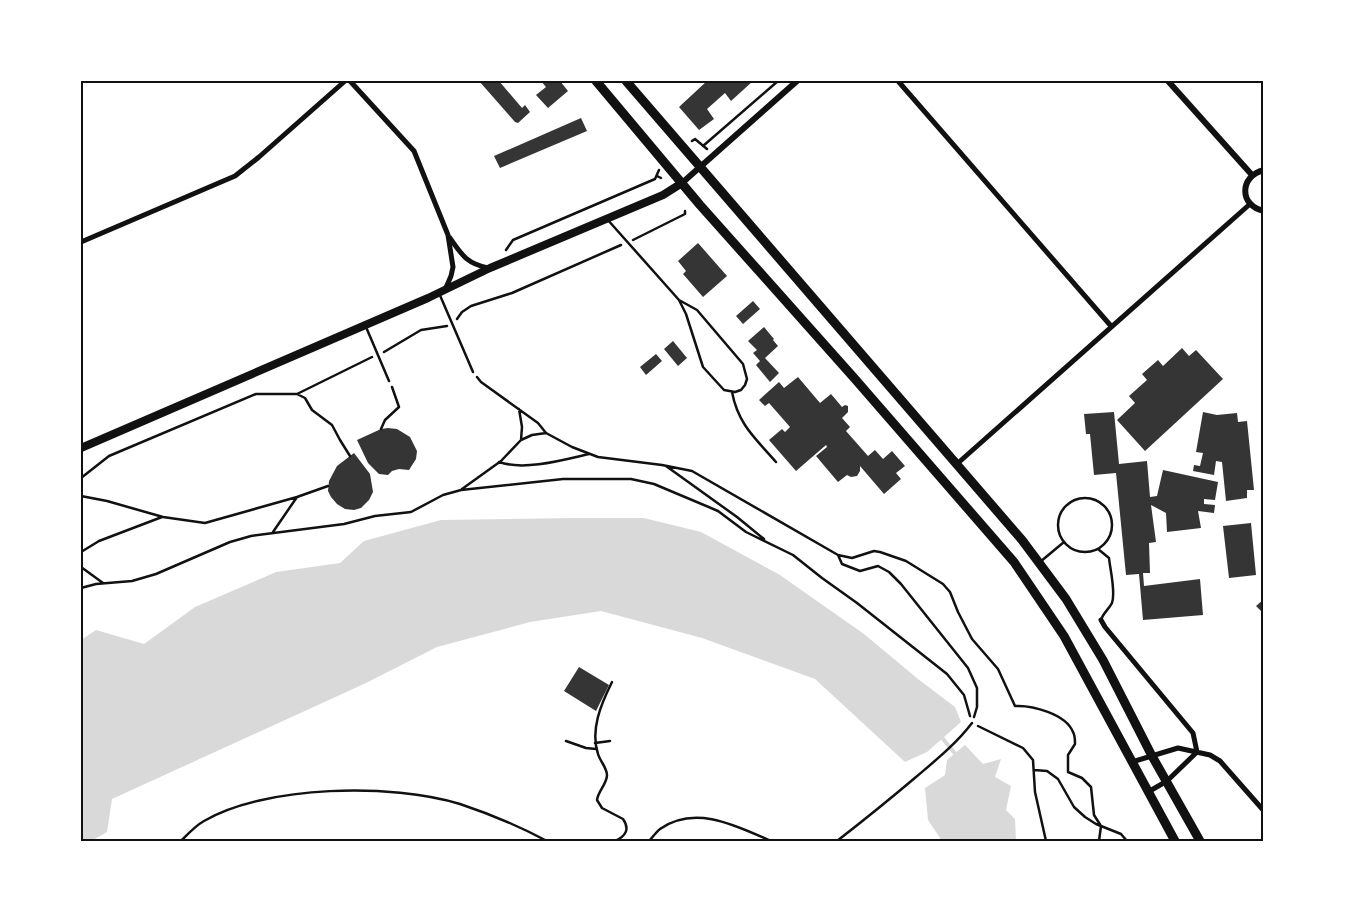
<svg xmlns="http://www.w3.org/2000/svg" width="1345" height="922" font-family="'Exo 2',sans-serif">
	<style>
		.water { fill: #d9d9d9 }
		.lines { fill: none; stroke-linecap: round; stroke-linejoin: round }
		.stream { stroke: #d9d9d9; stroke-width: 4 }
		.building { fill: #353535 }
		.path { stroke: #111; stroke-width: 2.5 }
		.service { stroke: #111; stroke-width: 2.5 }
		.minor { stroke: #111; stroke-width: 5 }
		.tertiary { stroke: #111; stroke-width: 6 }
		.secondary { stroke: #111; stroke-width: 8 }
		.trunk { stroke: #111; stroke-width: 9 }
		.neatline { fill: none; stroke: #111; stroke-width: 2 }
	</style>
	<rect width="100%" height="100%" fill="#fff"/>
	<path class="water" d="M576 518H644L701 532 780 575 864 634 918 679 955 707 961 722 927 752 905 762 815 679 702 638 601 611 530 622 437 647 366 683 112 799 107 832 91 841H81V640L96 630 144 644 195 607 276 572 340 563 364 541 441 520Z
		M965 745 983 764 1001 759 995 777 1011 786 1006 810 1015 819 1016 841H942L928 820 925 788 945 775 947 760Z"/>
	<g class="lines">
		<path class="stream" d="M939 734 957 756"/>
	</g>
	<path class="building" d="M479 81H499L522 108 525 105 530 112 518 123 515 122Z
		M541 81H560L568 91 548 108 536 95 546 87Z
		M707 81H753L731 101 725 93 707 109 714 119 699 130 679 107Z
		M581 118 587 131 500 168 494 156Z
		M698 243 727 276 703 297 683 274 686 271 678 261Z
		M753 301 760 309 743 324 736 316Z
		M764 327 774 339 773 340 778 346 765 358 779 373 770 382 756 365 760 361 753 353 757 350 748 341Z
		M673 341 687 358 678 366 664 349Z
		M1182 348 1189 356 1196 350 1223 379 1145 451 1117 420 1135 403 1129 396 1147 380 1142 374 1158 360 1163 366Z
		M656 354 662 361 646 375 640 367Z
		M798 377 820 403 831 394 842 407 845 405 848 406V412L842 418 850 427 846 431 868 456 875 450 883 459 892 451 905 466 896 473 901 479 884 494 860 466V471L857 476 851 477 847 475 838 482 816 456 827 447 826 445 796 471 769 440 782 429 785 432 790 427 769 403 765 406 759 400 779 382 784 388Z
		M1114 412 1119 464 1147 461 1150 497 1157 496 1163 470 1218 482 1215 500 1204 499V504L1215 505 1214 513 1198 511 1201 528 1167 532 1166 513 1151 505 1156 542 1149 543 1150 573H1143L1144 586 1200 579 1203 615 1143 620 1139 574 1126 575 1116 473 1094 475 1090 434H1086L1084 414Z
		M1203 412 1217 415 1237 413 1238 422 1247 421 1254 490H1247V498L1226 501 1222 462 1216 461 1214 475 1193 471 1194 465 1200 466 1203 453 1196 452Z
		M388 428 397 429 410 437 417 451 416 459 409 470 399 469 392 471 388 475 379 474 368 463 357 440 381 429Z
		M354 453 370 474 373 492 369 500 361 508 354 510 345 509 337 504 331 497 328 491 329 481 337 466Z
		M1251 523 1256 575 1229 578 1223 526Z
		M1264 599V614L1256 606Z
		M579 667 609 685 596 711 564 691Z"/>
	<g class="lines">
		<path class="path" d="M692 141 695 139 707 149
			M703 146 778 81
			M657 176 661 178
			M633 240 685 214V211
			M506 250 513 240 655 179 659 170
			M457 319 462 312 471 306 512 293 621 245
			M384 352 421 330 447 326
			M477 377 481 382 538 423 546 433 572 447 598 457 662 465 692 471 838 555 842 564 860 571 878 566 889 572 901 584 968 668 977 688V707L974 717
			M297 394 372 357
			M519 409 522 427 521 440 532 435 546 433
			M381 429 385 420 399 407 392 387
			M499 462C524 471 563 460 589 454
			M666 466 737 517 764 539
			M81 478 109 456 256 394H297L305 398 312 410 332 425 340 440 350 456
			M462 489 501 461 521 440
			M81 496 107 501 163 517 205 523 297 497
			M273 532 297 497 328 486
			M81 552 99 541 162 517
			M838 555 852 558 874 551 880 552 906 561 943 584 950 592 958 612 972 639 998 669 1015 706C1032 705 1066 714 1073 732 1075 735 1075 740 1075 744L1068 755V772L1082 778 1091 787 1094 815 1101 826 1099 841
			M81 567 103 583
			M81 588 96 584 132 581 156 574 230 542 251 536 344 524 375 516 411 512 443 495 461 490 563 479H631L654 484 718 511 746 532 793 555 822 578 857 603 947 674 964 695 970 716
			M612 682C601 704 590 730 598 754 600 761 607 768 607 775 607 784 598 791 597 800L602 808 623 819C630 829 626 836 615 841
			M978 726 1023 748 1033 760 1035 792 1046 841
			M566 741 586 748 596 749
			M595 743 610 741
			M1034 770 1047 771 1058 779 1074 807 1085 817 1096 824 1121 834 1127 841
			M181 841C188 834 195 826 204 821 266 785 392 783 460 804 490 814 519 826 547 841"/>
		<path class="service" d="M607 219 679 300 686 314 703 367 724 390 735 392 741 390 745 385 747 379 743 364 697 310 679 300
			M439 293 473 372
			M366 327 389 381
			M732 392C738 424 755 438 776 462
			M1058 525a27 27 0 1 1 54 0a27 27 0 1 1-54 0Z
			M1098 549 1109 558C1110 569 1116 592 1112 603 1109 609 1103 613 1101 620
			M1040 562 1064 542
			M649 841C653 837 656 832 660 829 695 804 737 826 771 841
			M837 841C864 820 890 799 916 777 936 760 956 744 972 723"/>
		<path class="minor" d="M350 81 414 151 448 235 453 267 451 276 445 290
			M898 81 1111 326
			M450 238C462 255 466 263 488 268
			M81 242 235 176 259 157 345 81
			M958 463 1250 204
			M1101 620 1105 627 1193 733 1197 752
			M1132 762 1178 748 1210 755 1220 761 1264 811
			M1148 792 1167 781 1197 752"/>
		<path class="tertiary" d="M1168 81 1252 175
			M1264 170C1239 176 1239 206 1264 211
			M682 183 797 81"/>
		<path class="secondary" d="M81 448 428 298 490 268 663 195 682 183"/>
		<path class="trunk" d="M596 81 700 205 855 379 1014 562 1064 636 1175 841
			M626 81 1022 540 1066 599 1103 660 1152 756 1200 841"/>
	</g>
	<rect width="1345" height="922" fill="none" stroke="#ffffff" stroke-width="165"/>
	<rect x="82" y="82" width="1180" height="758" class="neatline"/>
</svg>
